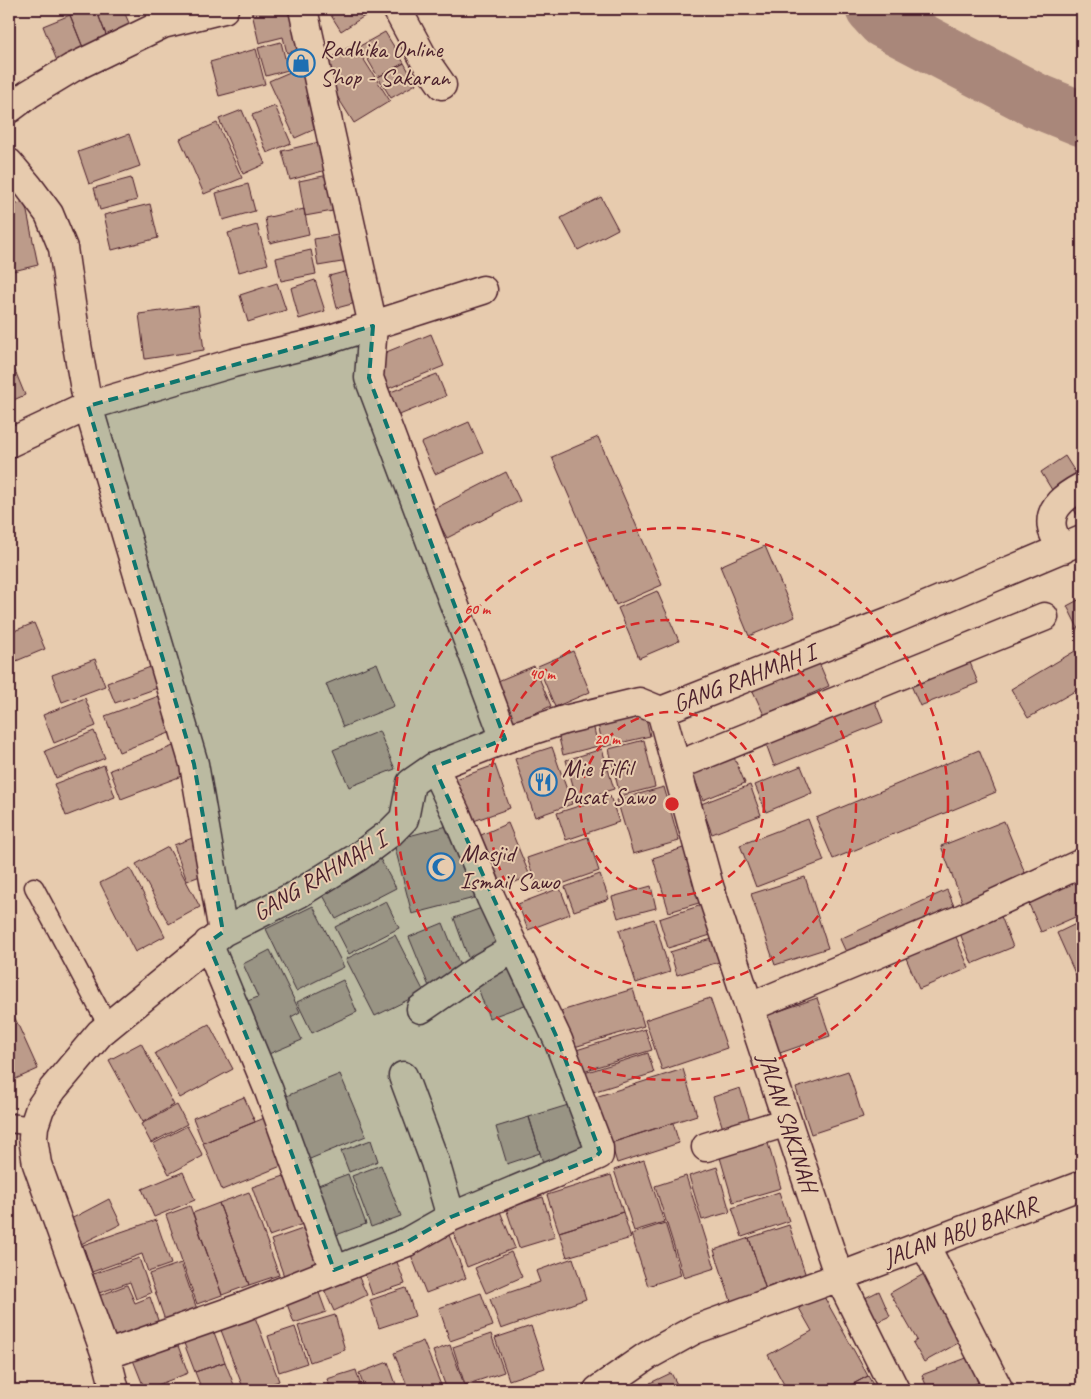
<svg xmlns="http://www.w3.org/2000/svg" width="1091" height="1399" font-family="Caveat,sans-serif">
	<style>
		.lines { fill: none; stroke-linecap: round; stroke-linejoin: round }
		.river { stroke: #a9877a; stroke-width: 55 }
		.building { fill: #bc9b8a; stroke: #4a1f2b }
		.service-casing { stroke: #4a1f2b; stroke-width: 21 }
		.minor-casing { stroke: #4a1f2b; stroke-width: 31 }
		.service { stroke: #e7cbae; stroke-width: 18 }
		.minor { stroke: #e7cbae; stroke-width: 28 }
		.marked { fill: #0f766e; fill-opacity: 0.2; stroke: #0f766e; stroke-width: 4; stroke-dasharray: 10 6; stroke-linejoin: round }
		.ring { fill: none; stroke: #d62828; stroke-width: 2.5; stroke-dasharray: 9 6 }
		.labels { text-anchor: middle; stroke-width: 4; stroke-linejoin: round; paint-order: stroke }
		.poi-label { font-size: 24px; fill: #4a1f2b; stroke: #e7cbae; text-anchor: start }
		.street-label { font-size: 24px; fill: #4a1f2b; stroke: #e7cbae }
		.centre { fill: #d62828; stroke: #e7cbae; stroke-width: 2.5 }
		.ring-label { font-size: 15px; text-anchor: middle; font-weight: bold; fill: #d62828; stroke: #e7cbae; stroke-width: 4; stroke-linejoin: round; paint-order: stroke }
	</style>
	<rect width="100%" height="100%" fill="#e7cbae"/>
	<filter id="ink" filterUnits="userSpaceOnUse"><feTurbulence type="fractalNoise" baseFrequency=".02" numOctaves="2"/><feDisplacementMap in="SourceGraphic" scale="10" xChannelSelector="R" yChannelSelector="G"/><feConvolveMatrix kernelMatrix="1 2 1 2 8 2 1 2 1" color-interpolation-filters="sRGB"/></filter>
	<g filter="url(#ink)">
		<g class="lines">
			<path class="river" d="M873 9 884 21 1035 100 1082 119"/>
		</g>
		<path class="building" d="M85 9H96L108 40 84 50 70 15Z
			M96 9H123L132 30 108 40Z
			M251 9H296L305 48 287 53 283 37 259 43Z
			M327 9H358L363 17 341 31Z
			M358 9H377L363 17Z
			M70 15 84 50 57 61 43 26Z
			M385 32 404 63 378 77 360 46Z
			M281 42 288 70 266 76 258 48Z
			M354 44 390 101 354 123 318 66Z
			M256 49 265 84 219 96 210 62Z
			M404 63 416 84 391 98 378 77Z
			M299 68 324 125 295 138 269 81Z
			M275 106 291 143 267 153 252 115Z
			M242 110 265 164 243 174 219 119Z
			M217 123 242 178 204 194 180 139Z
			M129 134 140 166 89 184 78 152Z
			M323 141 330 169 290 180 282 151Z
			M338 173 344 209 305 216 299 181Z
			M131 178 137 200 100 210 94 188Z
			M248 184 255 211 223 220 216 193Z
			M601 197 618 229 578 250 561 218Z
			M25 202 38 265 9 272V206Z
			M150 204 158 238 112 250 104 215Z
			M304 209 309 234 270 243 265 218Z
			M257 225 268 264 239 272 228 233Z
			M349 233 354 260 318 266 314 239Z
			M311 250 316 274 281 281 276 258Z
			M356 269 363 301 337 308 329 276Z
			M315 280 325 311 299 319 291 288Z
			M277 283 286 310 248 322 240 295Z
			M198 306 204 350 145 359 139 314Z
			M431 334 444 366 387 389 374 357Z
			M9 356 25 395 9 402Z
			M437 374 446 396 397 416 388 393Z
			M469 422 483 453 435 474 421 443Z
			M598 437 662 585 616 605 552 457Z
			M1065 456 1077 475 1052 490 1041 472Z
			M506 472 520 501 447 538 432 510Z
			M1082 493V523L1069 501Z
			M765 546 795 617 749 636 720 566Z
			M657 591 679 641 639 658 618 608Z
			M1082 598V636L1067 606Z
			M34 623 45 649 9 664V633Z
			M573 651 590 692 555 707 538 666Z
			M1075 651 1082 663V687L1028 718 1011 689Z
			M966 652 978 683 920 706 907 676Z
			M817 658 829 686 764 715 751 687Z
			M95 659 105 686 62 702 52 675Z
			M377 663 394 706 343 727 326 684Z
			M156 665 163 686 115 703 107 683Z
			M534 666 551 706 511 724 493 683Z
			M871 692 883 722 774 766 765 741Z
			M159 696 172 732 119 752 105 716Z
			M85 698 96 726 54 743 43 715Z
			M644 709 650 736 603 747 597 719Z
			M592 720 598 746 563 755 557 729Z
			M94 731 105 758 56 778 45 751Z
			M379 731 395 769 349 787 333 750Z
			M644 740 655 787 620 796 609 749Z
			M176 745 187 774 121 799 110 770Z
			M552 747 572 804 535 817 515 759Z
			M730 748 745 783 703 800 689 765Z
			M602 749 614 789 577 800 566 760Z
			M979 750 996 792 833 859 816 818Z
			M104 765 115 797 66 816 54 784Z
			M495 765 510 808 471 822 456 779Z
			M801 766 812 793 766 812 755 785Z
			M750 785 761 815 712 834 701 804Z
			M664 787 679 841 633 854 617 800Z
			M610 796 619 822 566 840 557 813Z
			M808 819 824 861 756 887 740 845Z
			M1004 821 1029 883 965 909 941 846Z
			M459 823 478 897 412 914 393 840Z
			M508 823 530 876 491 892 470 840Z
			M195 837 208 873 187 881 174 845Z
			M588 837 599 871 539 892 527 858Z
			M168 847 200 907 169 924 136 864Z
			M686 847 702 902 669 912 653 858Z
			M379 857 396 888 336 919 319 888Z
			M130 868 165 936 135 952 100 883Z
			M1077 873 1082 886V914L1041 932 1025 895Z
			M600 874 609 899 574 911 565 887Z
			M805 877 828 948 775 965 751 894Z
			M651 886 656 908 618 918 612 897Z
			M560 888 570 914 528 930 518 904Z
			M947 890 958 915 851 963 840 939Z
			M386 901 399 928 349 954 335 927Z
			M705 904 714 934 668 948 659 919Z
			M313 906 344 967 296 991 266 929Z
			M487 906 504 951 470 963 454 918Z
			M999 911 1013 947 972 964 958 928Z
			M654 919 670 972 636 983 619 930Z
			M1082 921V989L1057 933Z
			M443 923 464 976 430 989 409 937Z
			M951 925 969 968 919 989 901 946Z
			M395 935 424 992 375 1016 346 959Z
			M715 938 722 961 677 975 670 952Z
			M270 950 300 1012 291 1017 302 1040 264 1056 240 1004 258 997 243 964Z
			M518 961 533 1002 489 1018 474 977Z
			M343 980 357 1012 312 1033 297 1002Z
			M633 989 644 1026 571 1048 561 1011Z
			M710 998 727 1048 662 1070 645 1020Z
			M817 998 830 1036 774 1055 762 1017Z
			M9 1005 38 1069 9 1082Z
			M209 1024 233 1069 180 1098 155 1053Z
			M645 1029 652 1050 580 1072 573 1051Z
			M141 1043 174 1105 143 1122 109 1060Z
			M648 1053 654 1073 586 1094 581 1074Z
			M683 1069 697 1115 601 1146 586 1100Z
			M848 1071 863 1117 811 1134 796 1088Z
			M340 1074 366 1136 305 1161 279 1099Z
			M740 1088 751 1123 724 1132 713 1097Z
			M244 1097 255 1122 203 1143 193 1118Z
			M578 1102 593 1150 544 1166 529 1117Z
			M177 1105 187 1124 151 1143 141 1124Z
			M272 1115 291 1162 222 1190 203 1143Z
			M529 1117 540 1153 507 1164 496 1127Z
			M673 1123 679 1143 617 1163 611 1143Z
			M187 1126 203 1156 169 1174 153 1144Z
			M371 1140 378 1161 349 1172 341 1151Z
			M767 1140 781 1188 733 1202 719 1154Z
			M644 1160 664 1222 634 1231 614 1170Z
			M381 1165 401 1216 371 1227 352 1176Z
			M717 1167 730 1212 702 1220 689 1176Z
			M183 1172 195 1200 154 1217 142 1189Z
			M348 1174 366 1224 328 1238 310 1188Z
			M287 1175 303 1224 269 1236 252 1187Z
			M611 1175 623 1212 559 1232 547 1195Z
			M686 1176 715 1268 684 1278 655 1186Z
			M249 1192 279 1275 249 1285 219 1203Z
			M779 1192 789 1221 742 1237 732 1208Z
			M543 1197 555 1237 519 1248 506 1208Z
			M109 1199 121 1224 81 1244 69 1220Z
			M219 1203 249 1285 222 1295 193 1213Z
			M497 1204 515 1248 467 1267 450 1224Z
			M190 1206 222 1295 197 1304 166 1215Z
			M623 1212 631 1238 567 1257 559 1232Z
			M156 1220 171 1264 148 1272 142 1254 92 1272 83 1245Z
			M665 1223 681 1275 648 1286 631 1234Z
			M789 1225 806 1276 766 1290 749 1238Z
			M311 1226 325 1265 285 1279 271 1240Z
			M449 1235 466 1278 426 1293 409 1250Z
			M749 1238 766 1290 731 1301 714 1250Z
			M511 1252 522 1277 486 1293 475 1268Z
			M394 1254 405 1284 372 1295 362 1265Z
			M139 1258 151 1293 136 1299 130 1282 99 1293 93 1274Z
			M573 1258 586 1299 501 1329 490 1299 540 1282 536 1271Z
			M181 1263 199 1315 167 1326 149 1274Z
			M931 1270 969 1337 924 1362 913 1343 917 1340 890 1293Z
			M356 1271 367 1295 334 1311 323 1287Z
			M315 1282 326 1312 294 1323 283 1293Z
			M127 1285 135 1303 150 1297 160 1326 113 1343 96 1297Z
			M406 1288 415 1316 379 1328 370 1300Z
			M879 1291 890 1316 865 1328 853 1304Z
			M481 1293 493 1326 450 1341 439 1308Z
			M823 1295 868 1376 842 1390H787L768 1355 812 1331 799 1308Z
			M253 1312 279 1381 256 1390H244L219 1325Z
			M335 1315 345 1350 310 1362 298 1326Z
			M531 1326 545 1368 509 1380 495 1338Z
			M212 1327 225 1362 195 1372 182 1338Z
			M295 1327 307 1363 279 1372 268 1336Z
			M491 1334 504 1372 465 1385 453 1347Z
			M423 1341 443 1390H409L394 1353Z
			M177 1343 188 1373 145 1390 133 1360Z
			M450 1345 466 1390H447L433 1351Z
			M969 1357 978 1383 959 1390H928L922 1375Z
			M225 1362 236 1390H202L195 1372Z
			M388 1362 398 1390H365L359 1373Z
			M356 1370 362 1390H331L327 1379Z
			M671 1373 680 1390H654L650 1383Z
			M868 1376 876 1390H842Z
			M988 1379 993 1390H959L978 1383Z
			M310 1383 313 1390H287Z"/>
		<g class="lines">
			<g class="service-casing">
				<path id="service" d="M34 887 108 1026
					M9 1123 34 1126"/>
			</g>
			<g class="minor-casing">
				<path id="minor" d="M303 9 373 326 369 378 505 739
					M397 9 424 59 442 85
					M163 24 224 9
					M9 109 29 94 72 68 163 24 160 9
					M9 163 29 187 49 214 63 248 77 345 88 406 9 443
					M1063 549C1059 543 1053 535 1052 528 1048 507 1067 495 1082 487
					M676 766 1044 617
					M223 932 298 894 358 857 390 833 404 819 411 783 434 767 505 739 564 720 639 702 661 711 895 619 1082 540
					M208 943 269 1091 334 1270
					M750 1007 961 919 1082 863
					M421 1009 482 967 515 948
					M403 1076 435 1162 451 1217
					M706 1147 787 1122
					M925 1245 999 1390
					M106 1355 243 1307 407 1242 451 1217 599 1155V1148L558 1040 491 898 457 816 434 767
					M115 1390 106 1355 37 1164 33 1138 34 1126 40 1108 53 1089 100 1033 223 932 194 764 88 406 233 363 327 340 483 290
					M598 1390 647 1356 694 1330 839 1277 709 886 661 711
					M895 1390 839 1277 1082 1185"/>
			</g>
			<use href="#service" class="service"/>
			<use href="#minor" class="minor"/>
		</g>
	</g>
	<path class="marked" d="M373 326 369 378 505 739 434 767 558 1040 600 1152 596 1157 451 1217 407 1242 334 1270 269 1091 208 943 223 932 194 764 88 406Z"/>
	<g class="ring">
		<circle cx="672" cy="804" r="92"/>
		<circle cx="672" cy="804" r="184"/>
		<circle cx="672" cy="804" r="276"/>
	</g>
	<defs>
		<g id="shop-ring" transform="scale(1.4375)"><circle r="9.5" fill="#e7cbae" stroke="#1f6fb2" stroke-width="1.5"/><path d="M-5-2.5h2.3a2.7 3.5 0 0 1 5.4 0H5L5.5 6h-11ZM-1.5-2.5h3a1.5 2.3 0 0 0-3 0Z" fill="#1f6fb2"/></g>
		<g id="restaurant-ring" transform="scale(1.4375)"><circle r="9.5" fill="#e7cbae" stroke="#1f6fb2" stroke-width="1.5"/><path d="M-5-6h1v4h1v-4h1v4h1v-4h1v5L-1.5 .5V6h-2V.5L-5-1ZM5-6V6H3V1.5H1.5Q1.5-4 5-6Z" fill="#1f6fb2"/></g>
		<g id="mosque-ring" transform="scale(1.4375)"><circle r="9.5" fill="#e7cbae" stroke="#1f6fb2" stroke-width="1.5"/><path d="M3.5-4.9A6 6 0 1 0 3.5 4.9A5 5 0 1 1 3.5-4.9Z" fill="#1f6fb2"/></g>
	</defs>
	<g fill-rule="evenodd">
		<use href="#shop-ring" x="301" y="63"/>
		<use href="#restaurant-ring" x="543" y="782"/>
		<use href="#mosque-ring" x="441" y="867"/>
	</g>
	<g class="labels">
		<g class="poi-label">
			<text x="320" y="57">Radhika Online<tspan x="320" dy="28">Shop - Sakaran</tspan></text>
			<text x="562" y="776">Mie Filfil<tspan x="562" dy="28">Pusat Sawo</tspan></text>
			<text x="460" y="861">Masjid<tspan x="460" dy="28">Ismail Sawo</tspan></text>
		</g>
		<g class="street-label">
			<text transform="translate(744 678) rotate(-21)" y="8">GANG RAHMAH I</text>
			<text transform="translate(319 876) rotate(-31)" y="8">GANG RAHMAH I</text>
			<text transform="translate(788 1122) rotate(72)" y="8">JALAN SAKINAH</text>
			<text transform="translate(960 1231) rotate(-20)" y="8">JALAN ABU BAKAR</text>
		</g>
	</g>
	<circle cx="672" cy="804" r="8" class="centre"/>
	<g class="ring-label">
		<text x="477" y="614">60 m</text>
		<text x="542" y="679">40 m</text>
		<text x="607" y="744">20 m</text>
	</g>
	<rect width="1091" height="1399" fill="none" stroke="#e7cbae" stroke-width="30"/>
	<rect x="15" y="15" width="1061" height="1369" fill="none" stroke="#4a1f2b" stroke-width="2" filter="url(#ink)"/>
</svg>
